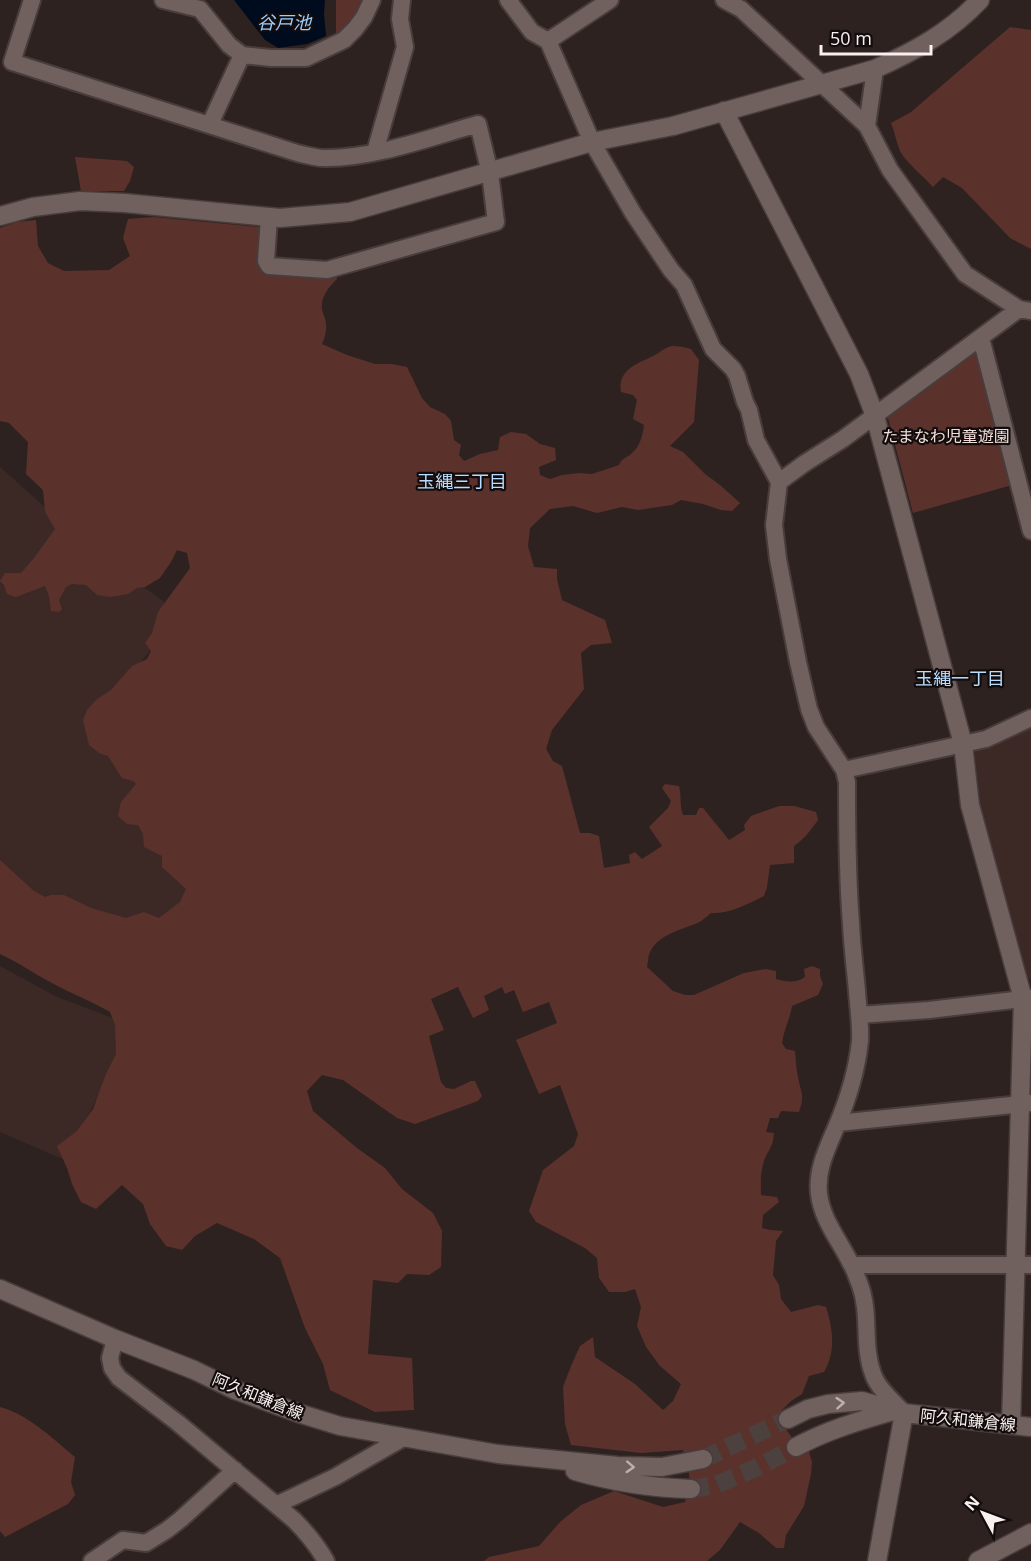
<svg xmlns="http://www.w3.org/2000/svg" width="1031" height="1561" font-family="'Open Sans','Noto Sans JP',sans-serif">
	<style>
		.built { fill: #3c2926 }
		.green { fill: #5b312c }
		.water { fill: #000c1e }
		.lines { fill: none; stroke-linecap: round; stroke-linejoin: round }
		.secondary-tunnel { stroke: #4c413f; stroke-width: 18; stroke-dasharray: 18 9; stroke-linecap: butt }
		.street-casing { stroke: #483d3c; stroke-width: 20 }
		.secondary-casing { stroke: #483d3c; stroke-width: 21 }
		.street { stroke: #70615f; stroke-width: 16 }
		.secondary { stroke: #70615f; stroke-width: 18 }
		.oneway { stroke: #bbb0ae }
		.labels { text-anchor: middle; stroke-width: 4.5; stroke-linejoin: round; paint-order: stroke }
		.park-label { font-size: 16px; fill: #f2dedb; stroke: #120d0c }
		.street-label { font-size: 16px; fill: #f9f0ef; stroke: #120d0c }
		.water-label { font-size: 18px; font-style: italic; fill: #9bceff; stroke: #120d0c }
		.neighbourhood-label { font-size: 18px; fill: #b9dcfe; stroke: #120d0c }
	</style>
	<rect width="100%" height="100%" fill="#2e2220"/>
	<path class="built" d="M0 467 95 552 181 614 90 722 201 823 193 892 150 943 81 939 0 865Z
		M1031 727V978L1028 980 981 811 974 748Z
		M0 966 57 997 126 1023V1042L65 1160 0 1132Z"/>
	<path class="green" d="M336 0H366L357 19 336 39Z
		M1010 27 1031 30V249L1010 238 962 188 943 177 933 187C924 177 905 161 900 151 896 142 895 132 891 123L911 112Z
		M75 157 127 161 134 167 130 181 124 191H81Z
		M153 217 260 227 261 260 335 273 337 279C329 287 320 297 322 310 324 316 327 322 326 329 326 334 324 339 322 344L347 355 375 364H392L407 367 422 398 430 407 445 414 451 421 454 440 461 445 459 455 464 461 480 454 498 450 500 437 511 432 526 434 540 444 555 448 556 460 539 467 540 475 550 479 562 475 579 473 592 474 619 465C622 457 628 458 633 452 640 446 643 434 644 425L633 419 637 400 633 395 621 392C617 371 636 364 651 357 658 354 665 347 672 346 678 346 685 347 691 349L699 360 694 422 670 446 683 452 705 474 720 485 740 503 732 511 721 510 703 504 681 500 672 505 638 510 622 507 597 513 573 506 550 509 530 528 528 546 534 567 557 569V579L562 600 605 620 612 643 591 645 581 653 584 689 552 730 546 749 553 761 562 766 580 833H590L599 836 604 868 630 863 629 855 635 852 642 859 662 846 649 827 668 808 671 801 662 788 665 784 679 786C682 797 679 804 683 815H696L699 808H703L729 840 745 830 744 825 751 816 779 806H794L816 812 818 820C811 830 804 839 794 846V863L770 865 767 887 764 896C747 904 730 914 711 913 706 917 701 922 695 924 680 930 658 935 650 952 648 956 648 962 647 967L673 991 685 995H694L744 973 766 969 776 971V979C786 982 797 983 805 977L804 969 812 966 820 969V976L823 984 818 995 792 1006C790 1019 784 1029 782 1043L786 1049 795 1051C796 1060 796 1069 798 1077 801 1094 805 1094 799 1112L781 1111 778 1118H770L766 1132 774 1133C773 1150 766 1151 763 1165 760 1174 761 1185 761 1195L777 1197 779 1202 763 1215 762 1228 770 1230 783 1231 776 1241 773 1275 779 1285 781 1299 791 1312 818 1305 826 1307C833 1329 836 1352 824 1372L809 1376 802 1394 791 1401 781 1411 785 1428 793 1439 809 1452 812 1462 811 1474 804 1506 786 1535 784 1548H776L759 1533 740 1522 720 1550 707 1561H484L489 1557 539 1546 560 1522 581 1505 614 1491 663 1507 685 1502C693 1480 689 1471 683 1450L641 1453 571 1445 565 1424 563 1387 571 1366 580 1346 593 1337 595 1357 635 1384 663 1410 673 1401 681 1384 660 1366 646 1347 637 1326 641 1307 635 1289 625 1292H609L599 1278 597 1258 585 1248 536 1222 529 1211 543 1170 574 1146 578 1134 560 1085 539 1094 516 1040 557 1023 549 1002 523 1012 514 990 505 994 502 987 484 996 489 1010 473 1018 458 987 431 999 444 1030 429 1036 441 1082 446 1088 454 1089 471 1081H475L482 1096 478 1101 415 1124 397 1118 343 1080 322 1075 307 1091 313 1111 357 1148 385 1168 402 1189 433 1213 442 1231 441 1267 429 1275 407 1274 398 1283 373 1280 368 1354 412 1358 414 1410 375 1412 330 1390 323 1364 305 1328 280 1258 254 1239 217 1223 195 1236 182 1250 166 1246 150 1224 143 1204 122 1185 96 1209 81 1202 72 1184 67 1168 57 1146 77 1131 93 1109 106 1074 116 1054 115 1025 110 1012C91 1001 70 993 50 982 33 973 18 962 0 954V860L34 891 45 897 51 895H64L91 908 126 918 144 912 159 918 180 902 186 889 162 867V856L144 847 143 834 138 825 127 824 118 816 121 802 136 784 133 781 122 778 108 756 99 753 89 745 83 720 87 710 97 699 111 690 132 666 147 659 151 651 145 643 152 633 158 612 190 568 187 553 177 550 171 562 160 578 145 587 137 588 128 594 110 597 97 595 86 585 72 584 66 587 59 600 62 609 59 612 51 611 49 596 45 586 16 597 7 594 4 585 0 581 5 573H21L34 558 55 529 45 512 43 490 26 474 28 442 9 423 0 421V228L17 222 36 220 38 246 48 263 64 271 109 270 130 256 123 238 128 219Z
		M973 351 978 353 1012 485 913 513 888 418 890 409Z
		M0 1407C28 1414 53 1439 75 1457L71 1482 75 1495 68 1504 5 1537 0 1531Z"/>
	<path class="water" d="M234 0H325L324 14 326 36 307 44 278 48 265 40Z"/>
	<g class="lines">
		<path class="secondary-tunnel" d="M703 1459 788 1419
			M691 1489 716 1485 758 1467 796 1447"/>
		<g class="street-casing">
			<path id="street" d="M32 0 12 62 297 153C306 155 315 158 324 158 373 159 431 137 478 124L490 173 496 222 327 270 269 266 266 261 269 217
				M163 0 200 9 229 45 242 55 271 58H306L344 40 355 29 364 17 372 0
				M508 0 532 32 548 41 592 142 633 213 671 270 684 285 713 349 733 369 737 376 745 402 749 410 756 440 779 482 774 525 778 559 798 662 809 709 816 727 844 770 847 782C847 829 847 876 851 923 852 946 855 969 857 991 858 1007 861 1025 860 1041 857 1069 848 1099 837 1125 828 1147 816 1169 819 1194 822 1220 840 1241 851 1264 855 1270 857 1278 860 1285 871 1315 862 1345 873 1374 878 1389 894 1402 904 1413
				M724 0 741 9 867 126 890 170 965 274 1019 309 1031 311
				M548 41 610 0
				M210 124 242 55
				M867 126 875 69
				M375 152 405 47 400 19 402 0
				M981 338 1031 531
				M779 482 805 463 843 439 1019 309
				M844 770 986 739 1031 718
				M859 1015 929 1010 1031 998
				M838 1123 1031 1103
				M852 1265H1031
				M115 1339 110 1358 112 1368 119 1378 178 1423 294 1520C307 1533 317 1545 326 1561
				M276 1505 335 1477 403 1438
				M92 1561 123 1540 146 1543 167 1530 181 1519 235 1470"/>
		</g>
		<g class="secondary-casing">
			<path id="secondary" d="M724 111 859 374 875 416 963 744 970 805 1023 999 1011 1425
				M0 216 33 207 80 201 125 203 280 218 350 212 592 142 673 126 875 69C915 51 950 32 980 0
				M0 1289 115 1339 194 1370 235 1390 298 1413 340 1426 498 1454 618 1466 662 1467 703 1459
				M788 1419 808 1409 828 1404 862 1401 904 1413 1031 1427
				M796 1447C827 1430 859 1421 893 1411
				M575 1471C613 1482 652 1488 691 1489
				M877 1561 904 1413
				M978 1561 1031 1533"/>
		</g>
		<use href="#street" class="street"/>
		<use href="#secondary" class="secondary"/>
	</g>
	<defs><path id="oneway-chevron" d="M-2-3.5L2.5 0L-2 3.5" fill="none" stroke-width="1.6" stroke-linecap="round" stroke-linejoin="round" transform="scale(1.5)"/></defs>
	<g class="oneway">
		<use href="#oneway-chevron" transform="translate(840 1403) rotate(-4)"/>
		<use href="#oneway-chevron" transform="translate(630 1467) rotate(3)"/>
	</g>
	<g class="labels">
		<g class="park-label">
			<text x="946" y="442">たまなわ児童遊園</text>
		</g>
		<g class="street-label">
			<text transform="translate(258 1396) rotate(22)" y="6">阿久和鎌倉線</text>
			<text transform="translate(968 1420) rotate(6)" y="6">阿久和鎌倉線</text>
		</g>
		<g class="water-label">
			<text x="284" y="29">谷戸池</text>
		</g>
		<g class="neighbourhood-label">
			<text x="462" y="488">玉縄三丁目</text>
			<text x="960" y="685">玉縄一丁目</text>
		</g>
	</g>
	<g transform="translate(983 1513) rotate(311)" stroke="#120d0c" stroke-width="4.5" paint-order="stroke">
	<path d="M0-4.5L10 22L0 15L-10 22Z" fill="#f9f0ef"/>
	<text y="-9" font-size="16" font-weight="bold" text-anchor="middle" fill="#f9f0ef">N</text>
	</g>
	<path d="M821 45v9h110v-9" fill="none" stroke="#f9f0ef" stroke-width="3"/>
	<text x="830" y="45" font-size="18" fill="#f9f0ef" stroke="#120d0c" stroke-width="4.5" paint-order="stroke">50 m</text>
</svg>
